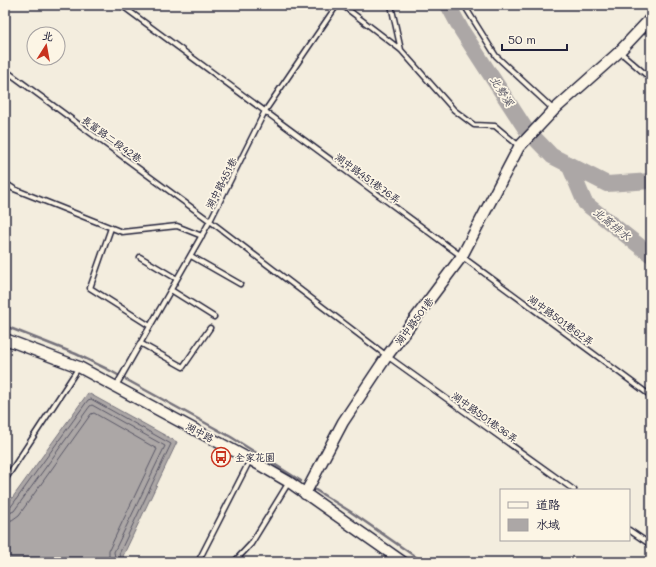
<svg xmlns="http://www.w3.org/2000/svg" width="656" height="567" font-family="Mali,'LXGW WenKai TC',sans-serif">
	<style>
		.water { fill: #aca7a6; stroke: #75727b }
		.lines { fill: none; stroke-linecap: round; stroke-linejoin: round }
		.shore { stroke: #595766; stroke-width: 1 }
		.stream { stroke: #75727b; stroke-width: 2.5 }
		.river { stroke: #aca7a6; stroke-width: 16 }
		.service-casing { stroke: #22223b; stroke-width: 7 }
		.tertiary-casing { stroke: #22223b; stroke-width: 13 }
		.service { stroke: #fcf5e5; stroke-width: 4 }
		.tertiary { stroke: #fcf5e5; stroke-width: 10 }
		.labels { text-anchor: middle; stroke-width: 3.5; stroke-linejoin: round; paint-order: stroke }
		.street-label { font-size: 10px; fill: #22223b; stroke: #fcf5e5 }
		.poi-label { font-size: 10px; fill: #22223b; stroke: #fcf5e5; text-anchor: start }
		.water-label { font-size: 11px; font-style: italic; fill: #525160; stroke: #fcf5e5 }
	</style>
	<rect width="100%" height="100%" fill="#f3edde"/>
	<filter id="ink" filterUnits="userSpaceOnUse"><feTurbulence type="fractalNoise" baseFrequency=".025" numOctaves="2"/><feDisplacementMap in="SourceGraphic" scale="8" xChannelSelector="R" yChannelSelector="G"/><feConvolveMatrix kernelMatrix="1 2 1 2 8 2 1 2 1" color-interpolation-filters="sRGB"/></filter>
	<g filter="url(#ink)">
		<path class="water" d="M88 393 177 442 123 556 127 562H5V508Z"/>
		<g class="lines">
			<path class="shore" d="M5 510 10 508 88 400 91 399 171 444 119 554 122 562
				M5 515 14 511 90 406 92 405 165 446 114 552 116 562
				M5 521 12 520 19 515 91 414 94 413 157 449 109 550V562"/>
			<path class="stream" d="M5 326 76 354 107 369 231 437 301 481
				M314 489 351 512 423 562"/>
			<path class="river" d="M448 5 462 31 525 128 552 156 607 184 651 181
				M569 165 585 203 651 255"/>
			<g class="service-casing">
				<path id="service" d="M121 5 651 396
					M342 5 401 50 454 110 474 125 495 126 519 146
					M391 5 401 50
					M464 5 496 56 553 109
					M620 52 651 79
					M5 70 210 221 387 356 574 490
					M5 183 14 189 122 232 177 226 202 236
					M111 228 90 288 150 326
					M191 256 240 284
					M140 257 177 279
					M171 290 214 317
					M140 343 183 367 210 328
					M116 386 210 221 265 111 337 5
					M5 480 79 367
					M629 530 651 545
					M198 562 250 460
					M234 562 251 544 289 482"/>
			</g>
			<g class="tertiary-casing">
				<path id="tertiary" d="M5 339 79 367 251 460 289 482 403 562
					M305 494 343 422 387 356 462 256 519 147 554 110 619 52 651 18"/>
			</g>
			<use href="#service" class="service"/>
			<use href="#tertiary" class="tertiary"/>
		</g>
	</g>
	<defs>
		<g id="bus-ring" transform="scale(1)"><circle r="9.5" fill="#fcf5e5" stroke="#c8321e" stroke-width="1.5"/><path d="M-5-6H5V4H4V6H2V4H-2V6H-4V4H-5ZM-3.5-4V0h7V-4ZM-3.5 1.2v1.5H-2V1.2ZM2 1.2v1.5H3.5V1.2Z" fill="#c8321e"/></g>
	</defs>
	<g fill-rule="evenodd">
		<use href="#bus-ring" x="221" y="457"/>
	</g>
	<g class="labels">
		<g class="street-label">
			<text transform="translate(112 139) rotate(36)" y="4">長富路二段42巷</text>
			<text transform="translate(368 178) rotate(36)" y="4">湖中路451巷76弄</text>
			<text transform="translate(221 183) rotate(-63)" y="4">湖中路451巷</text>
			<text transform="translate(561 320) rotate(36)" y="4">湖中路501巷62弄</text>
			<text transform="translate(414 321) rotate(-53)" y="4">湖中路501巷</text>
			<text transform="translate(485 417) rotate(36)" y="4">湖中路501巷36弄</text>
			<text transform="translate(200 432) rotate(28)" y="4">湖中路</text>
		</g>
		<g class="poi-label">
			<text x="235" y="461">全家花園</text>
		</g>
		<g class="water-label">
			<text transform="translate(502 91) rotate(58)" y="4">北勢溪</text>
			<text transform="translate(612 224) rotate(39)" y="4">北窩排水</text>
		</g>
	</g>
	<rect width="656" height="567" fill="none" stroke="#fcf5e5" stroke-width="20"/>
	<rect x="10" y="10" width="636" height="547" fill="none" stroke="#22223b" stroke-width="1.5" filter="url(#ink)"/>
	<rect x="500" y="489" width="130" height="52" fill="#fcf5e5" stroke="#a5a1a1"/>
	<rect x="508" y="502" width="20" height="6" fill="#fcf5e5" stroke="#a5a1a1"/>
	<text x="536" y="509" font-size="12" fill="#22223b">道路</text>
	<rect x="508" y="519" width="20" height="12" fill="#aca7a6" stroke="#a5a1a1"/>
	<text x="536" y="529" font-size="12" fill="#22223b">水域</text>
	<g transform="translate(46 46) rotate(11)"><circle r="19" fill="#fcf5e5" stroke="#a5a1a1"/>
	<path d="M0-3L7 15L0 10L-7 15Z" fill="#c8321e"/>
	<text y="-6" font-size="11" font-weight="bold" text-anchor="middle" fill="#22223b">北</text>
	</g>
	<path d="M502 44v6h65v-6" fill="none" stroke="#22223b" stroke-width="2"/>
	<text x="508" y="44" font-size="12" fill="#22223b" stroke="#fcf5e5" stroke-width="3" paint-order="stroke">50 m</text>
</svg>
